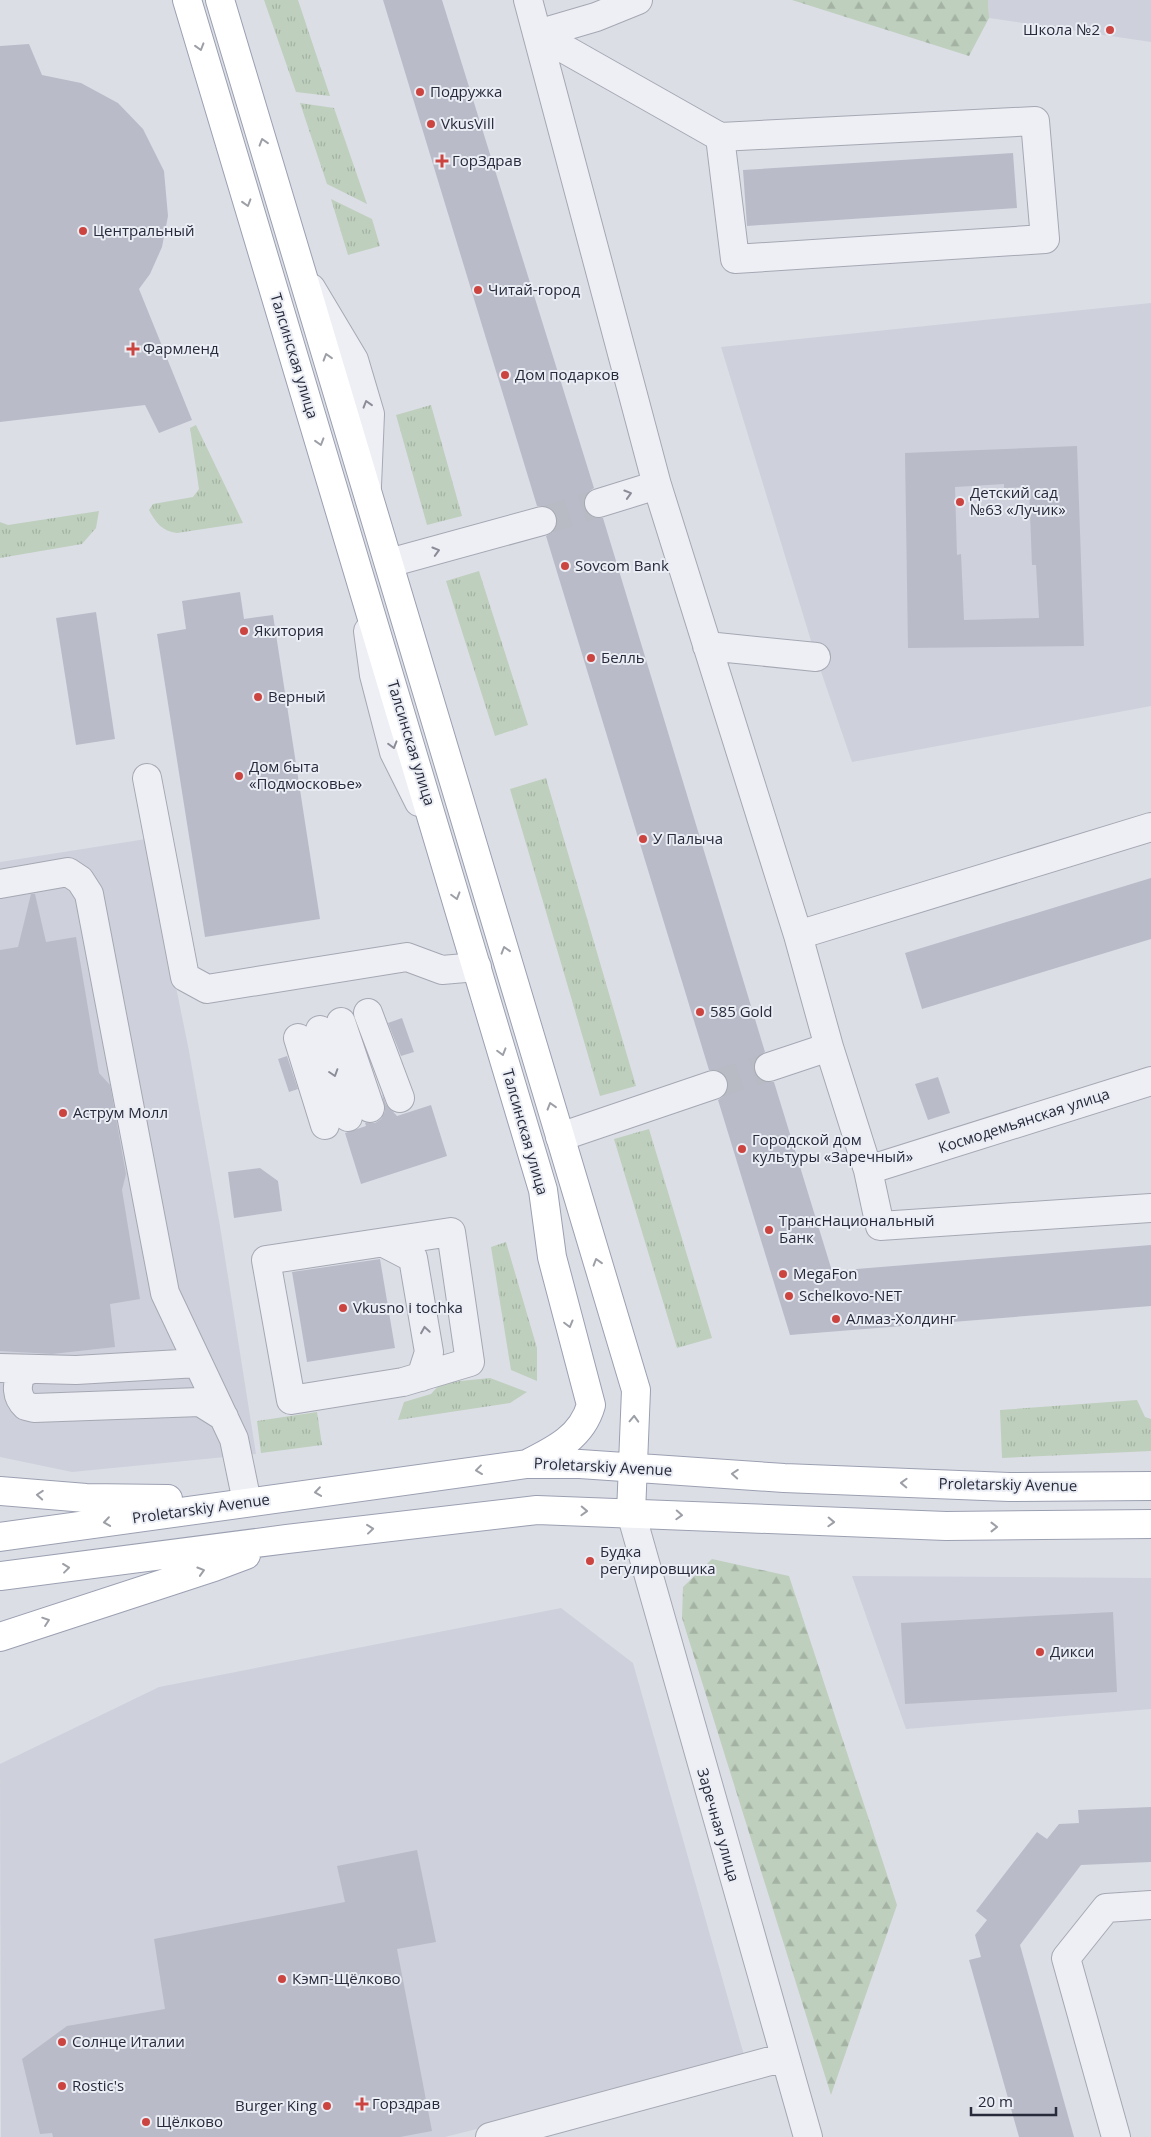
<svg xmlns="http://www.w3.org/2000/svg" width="1151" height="2137" font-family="'Open Sans',sans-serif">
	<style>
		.built { fill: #ced0db }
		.grass { fill: url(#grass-tufts) }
		.forest { fill: url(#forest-firs) }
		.building { fill: #b9bcc8; fill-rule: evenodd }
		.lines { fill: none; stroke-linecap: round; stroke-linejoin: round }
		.minor-tunnel { stroke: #b8bac4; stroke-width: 28; stroke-dasharray: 28 14; stroke-linecap: butt }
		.minor-casing { stroke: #a5a8b3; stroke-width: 30 }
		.major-casing { stroke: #9ba0b1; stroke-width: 30 }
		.minor { stroke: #eeeff4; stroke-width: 28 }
		.major { stroke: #fff; stroke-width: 28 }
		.oneway { stroke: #9d9fa7 }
		.oneway2 { stroke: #8a8c98 }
		.poi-dot { fill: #cb4440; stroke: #ebedf4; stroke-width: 2 }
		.labels { text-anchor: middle; stroke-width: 4; stroke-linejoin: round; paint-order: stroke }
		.poi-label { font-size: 15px; fill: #262a3b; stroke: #ebedf4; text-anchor: start }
		.street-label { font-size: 15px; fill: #262a3b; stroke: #ebedf4 }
	</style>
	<defs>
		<pattern id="grass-tufts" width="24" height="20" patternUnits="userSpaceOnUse" patternTransform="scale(1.25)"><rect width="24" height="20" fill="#becfbd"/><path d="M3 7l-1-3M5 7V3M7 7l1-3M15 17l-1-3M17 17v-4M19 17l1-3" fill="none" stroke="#a3b2a3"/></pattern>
		<pattern id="forest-firs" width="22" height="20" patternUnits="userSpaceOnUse" patternTransform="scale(1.25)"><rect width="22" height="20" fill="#becfbd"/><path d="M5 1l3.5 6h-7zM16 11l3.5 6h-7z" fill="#a3b2a3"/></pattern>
	</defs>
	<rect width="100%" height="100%" fill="#dcdee6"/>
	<path class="built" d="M988 0H1151V42L989 18Z
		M1151 303V706L852 762 816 657 721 347Z
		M146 839 189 1051 220 1226 256 1454 72 1472 0 1457V862Z
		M852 1576 1151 1578V1709L906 1729Z
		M561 1608 633 1663 746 2062 445 2137H1L0 1764 159 1687Z"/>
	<path class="grass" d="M264 0H298L330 96 296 92Z
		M300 103 334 108 367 204 327 184Z
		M331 199 372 219 380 246 348 255Z
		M431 405 462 516 427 525 396 415Z
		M196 425 243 523 177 533C162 531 156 523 149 510L153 504 193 497 199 489 190 428Z
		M99 511 96 528 82 544 0 558V522L8 525Z
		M479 571 528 725 495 736 446 581Z
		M546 778 636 1086 600 1096 510 789Z
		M649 1129 712 1338 677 1348 614 1139Z
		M506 1242 537 1348V1381L511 1370 491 1247Z
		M490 1378 527 1392 510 1403 398 1420 404 1402 431 1394 441 1383Z
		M1137 1400 1145 1417 1151 1419V1451L1002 1458 1000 1410Z
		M317 1412 322 1445 261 1453 257 1421Z"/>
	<path class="forest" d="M792 0H988L989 18 969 56Z
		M712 1559 789 1576 897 1905 831 2095 682 1618 683 1587Z"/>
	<path class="building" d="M383 0H442L594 488 587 493 584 499V507L589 515 596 518H603L765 1052 757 1057 754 1063V1071L759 1079 766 1082H774L832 1271 1151 1245V1306L790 1335 718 1100 725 1095 728 1088V1080L723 1073 716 1070H709L546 536 553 532 557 525V516L553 510 546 506H537Z
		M29 44 42 75 81 83 118 103 143 129 164 171 168 216 162 247 150 274 139 289 192 420 159 433 145 405 0 422V46Z
		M1013 153 1017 208 747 226 743 170Z
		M1077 446 1084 646 908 648 905 453ZM1004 484V488L1029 487 1032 565H1036L1039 618 964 620 961 554 957 555 955 487Z
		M240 592 244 619 273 615 320 919 205 937 157 634 186 629 182 601Z
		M96 612 115 739 76 745 56 618Z
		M1151 878V939L922 1009 905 953Z
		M31 894H35L46 942 76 937 99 1073 110 1085 126 1174 122 1190 140 1299 110 1304 115 1347 52 1354 0 1351V950L18 947Z
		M402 1018 414 1052 401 1056 388 1023Z
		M287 1056 298 1089 289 1092 278 1059Z
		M938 1077 950 1113 928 1120 915 1084Z
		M382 1093 386 1104 397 1116 431 1105 447 1156 361 1184 345 1133 366 1126 365 1123H375L381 1119 385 1111Z
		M260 1168 278 1181 282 1211 234 1218 228 1172Z
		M380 1259 395 1348 307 1362 292 1272Z
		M1113 1612 1117 1692 905 1704 901 1623Z
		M1151 1807V1862L1081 1865 1020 1945 1074 2137H1019L969 1960 981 1957 975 1935 987 1920 976 1911 1037 1832 1047 1839 1059 1824 1079 1823 1078 1810Z
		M417 1850 436 1942 397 1949 432 2131 400 2137H53L52 2133 40 2134 22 2059 67 2026 165 2009 154 1939 345 1902 337 1866Z"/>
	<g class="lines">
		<path class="minor-tunnel" d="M542 521 599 503
			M713 1085 769 1067"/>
		<g class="minor-casing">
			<path id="minor" d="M528 0 657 485 798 935 829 1047 868 1170 880 1226 1151 1208
				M538 34 720 137 1035 121 1045 239 735 259 720 137
				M538 34 596 17 638 0
				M311 288 354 360 370 414 367 486
				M599 503 657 485
				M389 563 542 521
				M368 631 374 675 394 752 419 802
				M707 646 816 657
				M147 778 185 977 207 989 407 957 442 970 477 967
				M0 884 68 872 80 880 89 894 165 1293 234 1439 247 1502
				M798 935 1151 827
				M368 1013 400 1098
				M341 1022 370 1108
				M320 1030 348 1117
				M298 1038 325 1125
				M769 1067 829 1047
				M560 1137 713 1085
				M868 1170 1151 1081
				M451 1232 470 1362 403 1382 291 1400 266 1260Z
				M384 1243 413 1258 429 1352 421 1377
				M0 1368 76 1370 198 1363
				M32 1369 22 1373C16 1384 16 1397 26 1406L34 1408 200 1402 224 1417
				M631 1513 808 2137
				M490 2137 785 2057
				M1116 2137 1066 1958 1106 1908 1151 1905"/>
		</g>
		<g class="major-casing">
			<path id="major" d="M187 0 543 1190 552 1257 591 1405C582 1437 555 1450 527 1464
				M220 0 636 1390 631 1513
				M0 1491 86 1498 168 1499
				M0 1537 527 1464H580L784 1478 1009 1487 1151 1486
				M0 1576 287 1539 537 1510 946 1526 1151 1524
				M0 1637 214 1567 246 1555"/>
		</g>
		<use href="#minor" class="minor"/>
		<use href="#major" class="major"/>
	</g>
	<defs><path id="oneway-chevron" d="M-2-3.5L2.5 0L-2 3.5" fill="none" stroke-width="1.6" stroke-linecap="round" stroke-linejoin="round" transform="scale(1.25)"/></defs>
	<g class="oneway">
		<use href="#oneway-chevron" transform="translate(200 47) rotate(73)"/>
		<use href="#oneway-chevron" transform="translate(263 142) rotate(-107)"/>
		<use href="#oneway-chevron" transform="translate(247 203) rotate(73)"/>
		<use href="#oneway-chevron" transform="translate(327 357) rotate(-107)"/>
		<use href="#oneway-chevron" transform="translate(320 442) rotate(73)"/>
		<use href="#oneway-chevron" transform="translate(456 896) rotate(74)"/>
		<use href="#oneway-chevron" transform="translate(505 950) rotate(-107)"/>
		<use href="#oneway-chevron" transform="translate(502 1052) rotate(74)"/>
		<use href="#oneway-chevron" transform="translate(551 1106) rotate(-107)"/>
		<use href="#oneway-chevron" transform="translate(597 1262) rotate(-107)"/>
		<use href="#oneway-chevron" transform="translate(569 1324) rotate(75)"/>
		<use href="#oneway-chevron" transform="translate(634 1419) rotate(-88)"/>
		<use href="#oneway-chevron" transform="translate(479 1470) rotate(173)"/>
		<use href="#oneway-chevron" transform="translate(735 1474) rotate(-176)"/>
		<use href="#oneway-chevron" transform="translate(904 1483) rotate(-178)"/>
		<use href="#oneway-chevron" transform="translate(318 1492) rotate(172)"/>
		<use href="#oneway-chevron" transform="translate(40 1495) rotate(-176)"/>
		<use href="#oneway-chevron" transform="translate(584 1511) rotate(2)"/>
		<use href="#oneway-chevron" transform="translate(679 1515) rotate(3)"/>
		<use href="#oneway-chevron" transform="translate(107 1522) rotate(172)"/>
		<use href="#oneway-chevron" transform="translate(831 1522) rotate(2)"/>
		<use href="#oneway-chevron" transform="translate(994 1527)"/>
		<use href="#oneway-chevron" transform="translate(370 1529) rotate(-6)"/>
		<use href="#oneway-chevron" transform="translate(66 1568) rotate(-7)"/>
		<use href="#oneway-chevron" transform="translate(201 1571) rotate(-17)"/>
		<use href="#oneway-chevron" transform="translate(46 1621) rotate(-19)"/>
	</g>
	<g class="oneway2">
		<use href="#oneway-chevron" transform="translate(367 404) rotate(-107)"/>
		<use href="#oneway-chevron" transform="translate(628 494) rotate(-17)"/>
		<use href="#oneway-chevron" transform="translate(436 551) rotate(-16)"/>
		<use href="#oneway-chevron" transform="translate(393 745) rotate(74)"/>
		<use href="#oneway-chevron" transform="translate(334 1073) rotate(72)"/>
		<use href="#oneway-chevron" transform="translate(425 1330) rotate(-99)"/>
	</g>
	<g class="poi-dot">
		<circle cx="1110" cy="30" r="5"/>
		<circle cx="420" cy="92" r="5"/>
		<circle cx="431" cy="124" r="5"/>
		<path d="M439.5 153.5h5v5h5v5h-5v5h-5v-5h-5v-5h5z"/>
		<circle cx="83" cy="231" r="5"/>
		<circle cx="478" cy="290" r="5"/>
		<path d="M130.5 341.5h5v5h5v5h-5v5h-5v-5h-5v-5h5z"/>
		<circle cx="505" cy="375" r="5"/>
		<circle cx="960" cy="502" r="5"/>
		<circle cx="565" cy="566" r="5"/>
		<circle cx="244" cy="631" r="5"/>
		<circle cx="591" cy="658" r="5"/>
		<circle cx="258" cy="697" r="5"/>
		<circle cx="239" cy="776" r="5"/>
		<circle cx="643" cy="839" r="5"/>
		<circle cx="700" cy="1012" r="5"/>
		<circle cx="63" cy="1113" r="5"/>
		<circle cx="742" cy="1149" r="5"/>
		<circle cx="769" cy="1230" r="5"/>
		<circle cx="783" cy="1274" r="5"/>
		<circle cx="789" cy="1296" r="5"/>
		<circle cx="343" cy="1308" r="5"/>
		<circle cx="836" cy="1319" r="5"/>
		<circle cx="590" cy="1561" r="5"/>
		<circle cx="1040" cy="1652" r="5"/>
		<circle cx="282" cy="1979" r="5"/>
		<circle cx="62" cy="2042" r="5"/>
		<circle cx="62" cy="2086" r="5"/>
		<path d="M359.5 2096.5h5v5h5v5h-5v5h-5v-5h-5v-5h5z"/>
		<circle cx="327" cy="2106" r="5"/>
		<circle cx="146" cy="2122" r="5"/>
	</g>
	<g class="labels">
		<g class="poi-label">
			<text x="1100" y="35" text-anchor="end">Школа №2</text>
			<text x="430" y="97">Подружка</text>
			<text x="441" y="129">VkusVill</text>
			<text x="452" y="166">ГорЗдрав</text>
			<text x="93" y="236">Центральный</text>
			<text x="488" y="295">Читай-город</text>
			<text x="143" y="354">Фармленд</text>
			<text x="515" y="380">Дом подарков</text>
			<text x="970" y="498">Детский сад<tspan x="970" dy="17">№63 «Лучик»</tspan></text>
			<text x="575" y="571">Sovcom Bank</text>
			<text x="254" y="636">Якитория</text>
			<text x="601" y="663">Белль</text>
			<text x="268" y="702">Верный</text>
			<text x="249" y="772">Дом быта<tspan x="249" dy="17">«Подмосковье»</tspan></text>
			<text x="653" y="844">У Палыча</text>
			<text x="710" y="1017">585 Gold</text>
			<text x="73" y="1118">Аструм Молл</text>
			<text x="752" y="1145">Городской дом<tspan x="752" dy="17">культуры «Заречный»</tspan></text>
			<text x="779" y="1226">ТрансНациональный<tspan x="779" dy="17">Банк</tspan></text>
			<text x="793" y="1279">MegaFon</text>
			<text x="799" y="1301">Schelkovo-NET</text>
			<text x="353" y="1313">Vkusno i tochka</text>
			<text x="846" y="1324">Алмаз-Холдинг</text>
			<text x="600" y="1557">Будка<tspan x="600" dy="17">регулировщика</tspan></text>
			<text x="1050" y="1657">Дикси</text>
			<text x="292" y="1984">Кэмп-Щёлково</text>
			<text x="72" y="2047">Солнце Италии</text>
			<text x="72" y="2091">Rostic's</text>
			<text x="372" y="2109">Горздрав</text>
			<text x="317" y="2111" text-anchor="end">Burger King</text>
			<text x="156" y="2127">Щёлково</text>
		</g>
		<g class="street-label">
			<text transform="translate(294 356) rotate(73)" y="5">Талсинская улица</text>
			<text transform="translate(411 743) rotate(73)" y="5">Талсинская улица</text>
			<text transform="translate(1024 1121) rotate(-18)" y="5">Космодемьянская улица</text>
			<text transform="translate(525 1132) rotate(74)" y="5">Талсинская улица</text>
			<text transform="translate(603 1467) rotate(3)" y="5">Proletarskiy Avenue</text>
			<text transform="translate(1008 1485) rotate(1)" y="5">Proletarskiy Avenue</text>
			<text transform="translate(201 1509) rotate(-8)" y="5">Proletarskiy Avenue</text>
			<text transform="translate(718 1825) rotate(74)" y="5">Заречная улица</text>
		</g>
	</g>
	<path d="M971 2107v8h85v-8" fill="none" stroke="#262a3b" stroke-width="2.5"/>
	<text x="978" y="2107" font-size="15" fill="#262a3b" stroke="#ebedf4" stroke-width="4" paint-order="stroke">20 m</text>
</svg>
